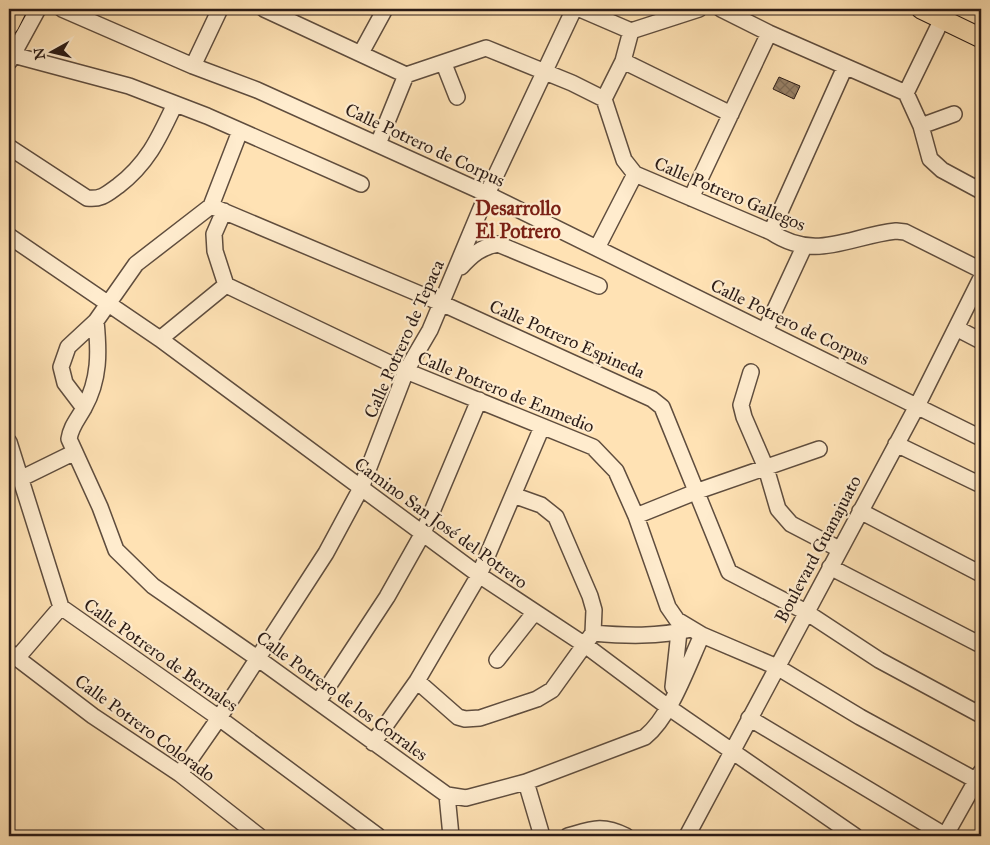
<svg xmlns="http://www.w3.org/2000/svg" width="990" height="845" font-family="'IM FELL Great Primer',serif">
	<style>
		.building { fill: url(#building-cross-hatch); stroke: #2a1b16 }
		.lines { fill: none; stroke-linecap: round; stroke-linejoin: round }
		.minor-casing { stroke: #5f4d3e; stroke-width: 18 }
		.major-casing { stroke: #2a1b16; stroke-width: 21 }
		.minor { stroke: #ffecce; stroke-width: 15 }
		.major { stroke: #ffe2b4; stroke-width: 19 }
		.labels { text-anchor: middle; stroke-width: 4.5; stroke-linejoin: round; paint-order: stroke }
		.street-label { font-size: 18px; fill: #2a1b16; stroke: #ffecce }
		.quarter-label { font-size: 20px; font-weight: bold; fill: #7a1f14; stroke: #ffecce }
	</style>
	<defs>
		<pattern id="building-cross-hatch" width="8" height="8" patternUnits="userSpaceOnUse" patternTransform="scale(1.25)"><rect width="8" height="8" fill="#998268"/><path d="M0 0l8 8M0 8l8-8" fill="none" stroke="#7d6a55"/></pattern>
	</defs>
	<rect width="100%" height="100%" fill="#ffe2b4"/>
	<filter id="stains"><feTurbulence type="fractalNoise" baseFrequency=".004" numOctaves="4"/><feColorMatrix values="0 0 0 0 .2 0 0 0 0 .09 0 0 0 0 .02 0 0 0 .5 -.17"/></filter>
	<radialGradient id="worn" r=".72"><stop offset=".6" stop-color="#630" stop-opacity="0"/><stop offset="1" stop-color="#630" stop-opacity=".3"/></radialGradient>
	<path class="building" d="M779 77 800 86 794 99 773 89Z"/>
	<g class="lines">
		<g class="minor-casing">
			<path id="minor" d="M62 9 193 66 257 90 487 194 981 438
				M264 9 406 75 486 48 572 83 604 99 624 160 635 174 771 232C816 262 849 236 896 231L905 232 981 270
				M580 9 631 31 699 9
				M721 9 769 33 906 93 921 126 930 159 942 170 981 191
				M361 53 385 9
				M13 55 129 86 207 116 361 184
				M623 61 731 114
				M9 62 38 9
				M444 64 457 97
				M193 66 220 9
				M906 93 942 19
				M604 99 623 61 631 31
				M921 126 954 114
				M378 144 406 75
				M9 147 87 198C101 200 107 194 118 186 148 163 159 138 175 104
				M691 198 769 33
				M211 206 441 303 652 399 662 407 729 572 806 612 879 660 981 715
				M224 211 214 234 215 251 226 285
				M771 232 845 67
				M9 236 160 339 479 575 585 645 668 707 855 836
				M597 248 635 174
				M461 267C472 255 481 247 498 244L599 286
				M226 285 406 371 593 447 616 471 636 516 668 607 677 620 702 635 777 667 860 717 981 783
				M96 321C99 352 100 379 84 408 78 419 71 426 69 439L100 507 116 550 153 586 257 658 447 795 466 798 526 782 645 737C671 716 688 665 702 635
				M956 328 981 341
				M765 331 804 247
				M160 339 226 285
				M751 372 741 405 744 417 766 468 778 509 791 524 839 549
				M84 408 65 383 61 367 68 347 96 321 136 264 211 206 240 131
				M9 442 61 607 219 718 378 836
				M896 444 981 485
				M20 479 75 452
				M860 511 981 574
				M636 516 698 491 819 449
				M830 567 981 645
				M593 633C626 636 658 637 691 629
				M9 652 93 716 180 774 259 836
				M18 657 61 607
				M497 660 534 613
				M417 681 458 717 465 719 480 718 537 699 552 690 593 633 594 610 590 596 556 517 541 505 513 495
				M673 687 679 632
				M318 702 387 597 423 533 479 400
				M749 718 946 836
				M373 743 417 681 479 575 542 427
				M180 774 219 718 326 553 361 488 406 371 430 330 487 194 574 9
				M526 782 542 836
				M447 795 451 836
				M568 836C592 829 602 824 626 836
				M687 836 917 406 981 278
				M945 836 981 772"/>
		</g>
		<g class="major-casing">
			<path id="major" d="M921 9 981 38
				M9 25 17 9"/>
		</g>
		<use href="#minor" class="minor"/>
		<use href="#major" class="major"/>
	</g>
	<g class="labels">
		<g class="street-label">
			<text transform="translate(425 145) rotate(25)" y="6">Calle Potrero de Corpus</text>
			<text transform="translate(730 194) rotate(23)" y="6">Calle Potrero Gallegos</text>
			<text transform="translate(790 322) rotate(26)" y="6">Calle Potrero de Corpus</text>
			<text transform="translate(404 339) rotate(-66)" y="6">Calle Potrero de Tepaca</text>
			<text transform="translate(567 339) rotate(24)" y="6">Calle Potrero Espineda</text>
			<text transform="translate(506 392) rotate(22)" y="6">Calle Potrero de Enmedio</text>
			<text transform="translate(441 523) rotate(36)" y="6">Camino San José del Potrero</text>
			<text transform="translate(818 549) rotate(-62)" y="6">Boulevard Guanajuato</text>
			<text transform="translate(161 655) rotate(35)" y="6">Calle Potrero de Bernales</text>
			<text transform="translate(342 696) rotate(36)" y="6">Calle Potrero de los Corrales</text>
			<text transform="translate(145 728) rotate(36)" y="6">Calle Potrero Colorado</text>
		</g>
		<g class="quarter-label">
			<text x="518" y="215">Desarrollo<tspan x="518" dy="23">El Potrero</tspan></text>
		</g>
	</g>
	<rect width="990" height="845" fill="none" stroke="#ffe2b4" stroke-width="30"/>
	<rect x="10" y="10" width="970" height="825" fill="none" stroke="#2a1b16" stroke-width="2.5"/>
	<rect x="15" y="15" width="960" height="815" fill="none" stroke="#2a1b16"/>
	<g transform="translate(52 52) rotate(262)" stroke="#ffecce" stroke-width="4" paint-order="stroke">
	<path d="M0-4L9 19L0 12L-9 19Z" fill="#2a1b16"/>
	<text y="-8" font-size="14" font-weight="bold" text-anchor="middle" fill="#2a1b16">N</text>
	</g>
	<rect width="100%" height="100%" filter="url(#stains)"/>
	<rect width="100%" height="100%" fill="url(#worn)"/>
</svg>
